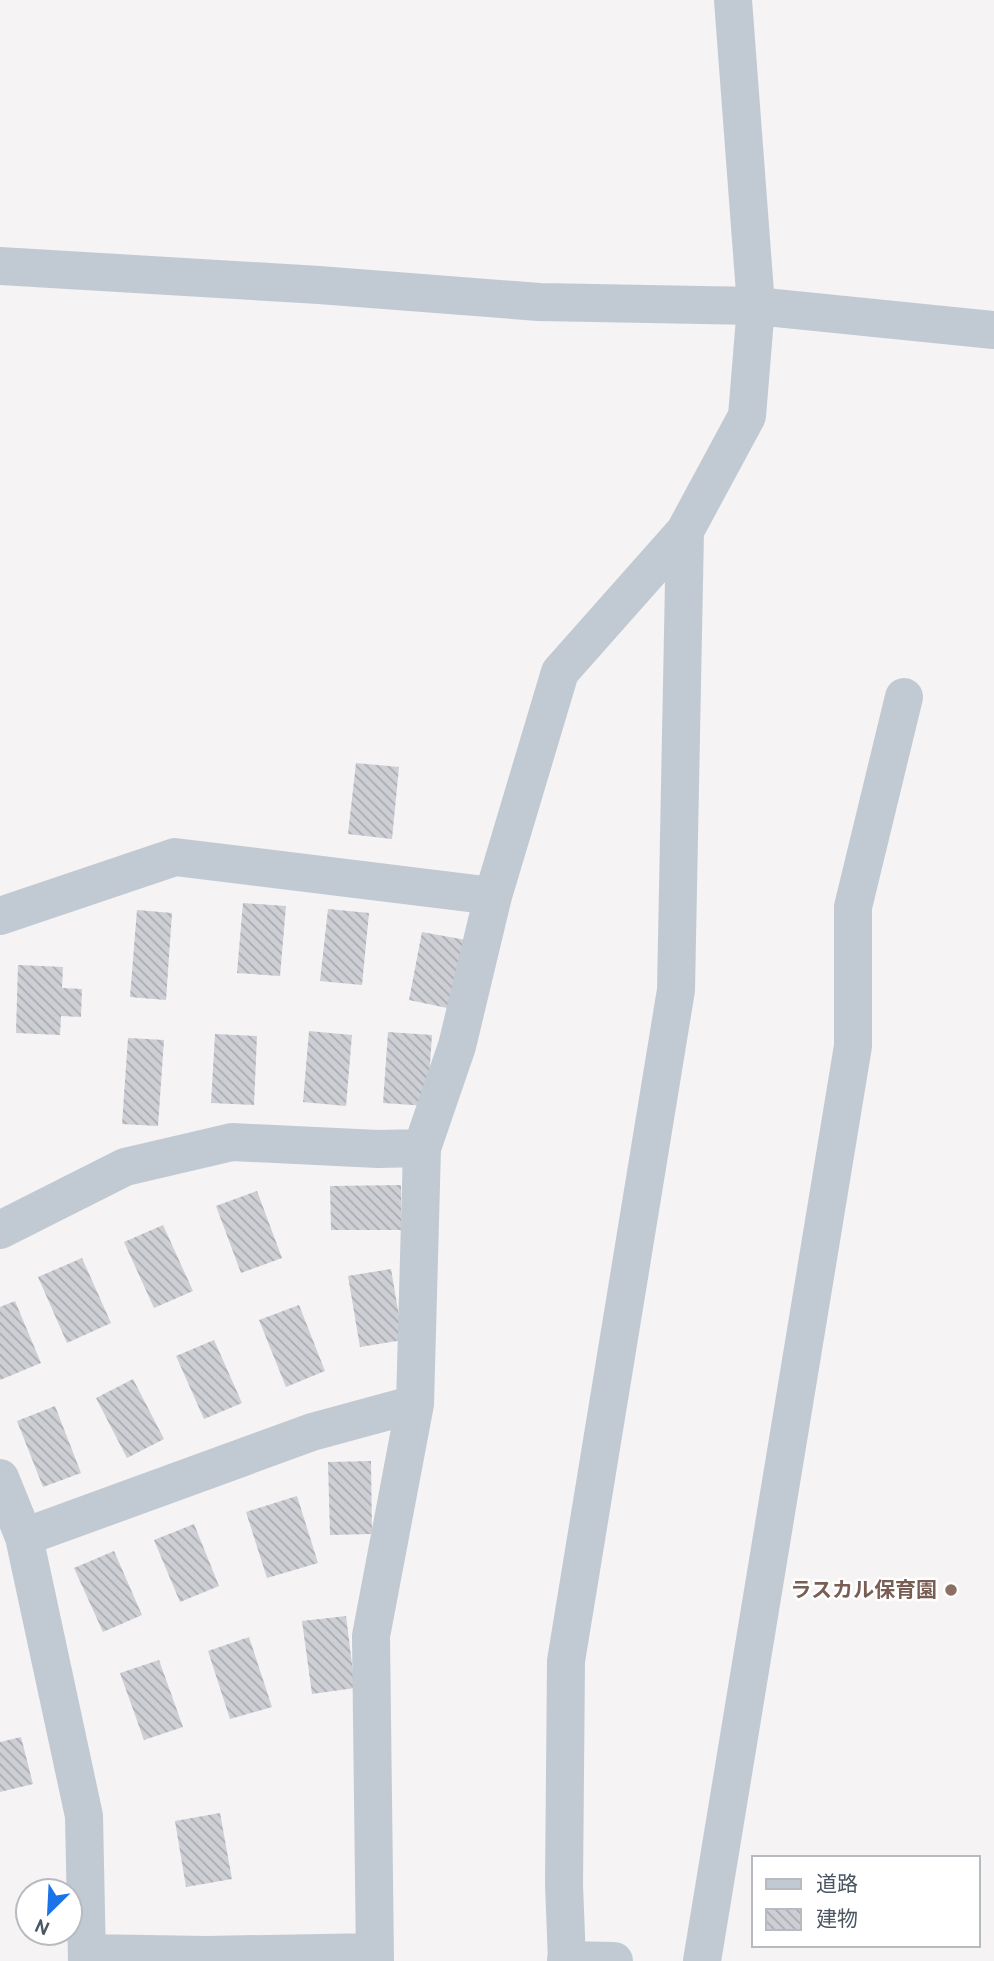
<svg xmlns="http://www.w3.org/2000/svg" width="994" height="1961" font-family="Cabin,'Noto Sans JP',sans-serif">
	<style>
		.building { fill: url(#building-back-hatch) }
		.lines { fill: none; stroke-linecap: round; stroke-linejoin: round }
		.minor { stroke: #c1cad2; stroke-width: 38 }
		.education-dot { fill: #8d6e63; stroke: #fff; stroke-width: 2.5 }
		.labels { text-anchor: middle; stroke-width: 5; stroke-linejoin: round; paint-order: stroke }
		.education-label { font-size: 21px; font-weight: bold; fill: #785e54; stroke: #fff; text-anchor: end }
	</style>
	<defs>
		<pattern id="building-back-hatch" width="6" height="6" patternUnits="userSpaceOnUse" patternTransform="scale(1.75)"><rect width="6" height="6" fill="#cdcfd5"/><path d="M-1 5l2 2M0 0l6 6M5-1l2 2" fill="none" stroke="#a8abb0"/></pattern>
	</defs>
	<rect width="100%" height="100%" fill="#f5f3f3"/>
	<path class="building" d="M356 763 399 767 392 839 348 834Z
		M243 903 286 906 280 976 237 973Z
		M328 909 369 913 362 985 320 981Z
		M137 910 172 913 166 1000 130 997Z
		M422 932 466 940 452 1009 409 1000Z
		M18 965 63 967 62 988 82 989 81 1017 61 1016 60 1035 16 1033Z
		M309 1031 352 1035 346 1106 303 1102Z
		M388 1032 432 1035 427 1106 383 1103Z
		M215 1034 257 1036 254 1105 211 1103Z
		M128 1038 164 1040 158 1126 122 1124Z
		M401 1185V1230H331L330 1186Z
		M257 1191 282 1258 241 1273 216 1206Z
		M163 1225 193 1291 154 1308 124 1242Z
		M82 1258 111 1323 67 1343 38 1277Z
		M391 1269 403 1340 360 1347 348 1276Z
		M15 1301 41 1363 0 1380V1307Z
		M299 1305 325 1371 286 1387 259 1320Z
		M214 1340 242 1403 204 1419 176 1356Z
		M133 1379 164 1439 127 1458 96 1398Z
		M55 1406 81 1473 43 1487 17 1421Z
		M371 1461 372 1534 330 1535 328 1462Z
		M297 1496 318 1563 267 1578 246 1512Z
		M194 1524 219 1586 180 1602 154 1540Z
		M114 1551 142 1615 103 1632 74 1568Z
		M346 1616 355 1688 312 1694 302 1621Z
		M249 1637 272 1707 230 1719 208 1651Z
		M159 1660 183 1727 144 1740 120 1673Z
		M21 1737 33 1784 0 1792V1742Z
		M220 1813 232 1879 186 1887 175 1821Z"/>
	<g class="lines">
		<path class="minor" d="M0 266 319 285 539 302 756 306 994 330
			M0 916 175 857 493 896
			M0 1230 125 1167 232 1142 378 1149 422 1148
			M0 1478 24 1537 84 1816 87 1961
			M24 1537 312 1432 415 1404
			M87 1953 206 1955 375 1952
			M566 1960 614 1961
			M375 1961 371 1636 415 1404 422 1148 457 1046 493 896 560 672 685 531 747 416 756 306 733 0
			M567 1961 564 1885 566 1661 676 990 685 531
			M702 1961 853 1046V907L904 697"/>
	</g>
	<circle class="education-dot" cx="951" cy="1590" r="7"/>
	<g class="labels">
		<g class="education-label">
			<text x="937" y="1597">ラスカル保育園</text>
		</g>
	</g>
	<rect x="752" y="1856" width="228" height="91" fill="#ffffff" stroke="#b7bbc0" stroke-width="2"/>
	<rect x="766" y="1879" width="35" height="10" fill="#c1cad2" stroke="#b7bbc0" stroke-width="2"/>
	<text x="816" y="1891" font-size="21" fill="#4a5661">道路</text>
	<rect x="766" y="1909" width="35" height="21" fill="url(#building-back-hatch)" stroke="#b7bbc0" stroke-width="2"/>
	<text x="816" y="1926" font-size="21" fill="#4a5661">建物</text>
	<g transform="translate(49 1912) rotate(204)"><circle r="33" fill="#ffffff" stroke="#b7bbc0" stroke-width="2"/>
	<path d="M0-5L12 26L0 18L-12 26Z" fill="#1a73e8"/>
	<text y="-10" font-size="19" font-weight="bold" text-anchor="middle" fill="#4a5661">N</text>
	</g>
</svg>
